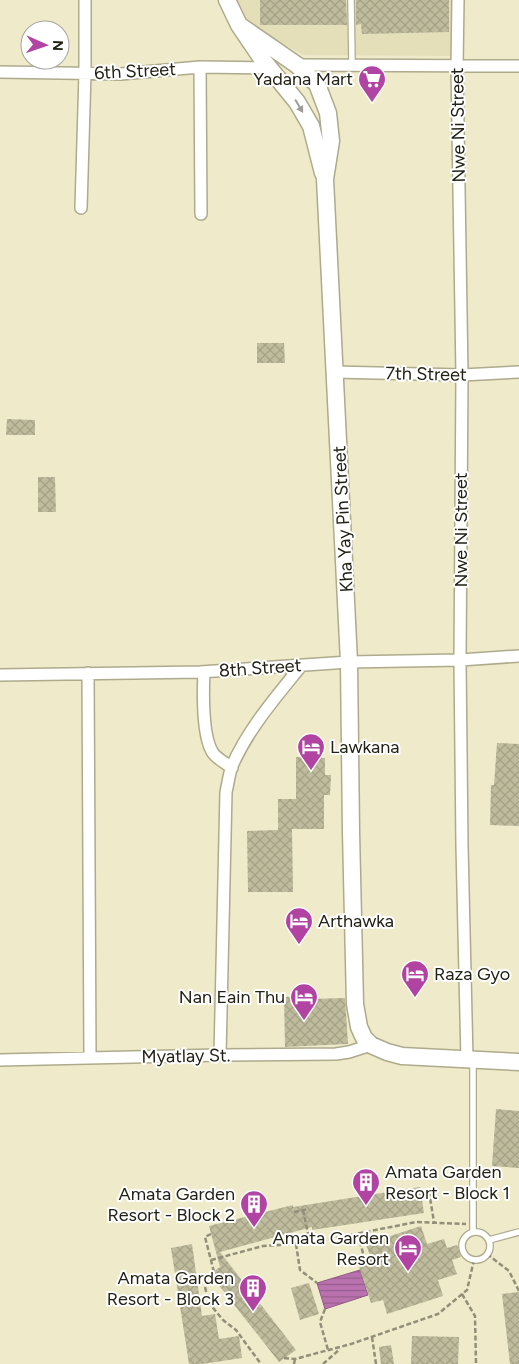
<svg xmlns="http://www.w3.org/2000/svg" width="519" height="1364" font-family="Figtree,sans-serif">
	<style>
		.built { fill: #e4dfb9 }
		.water { fill: url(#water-rules); stroke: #8c5a81 }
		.building { fill: url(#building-cross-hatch) }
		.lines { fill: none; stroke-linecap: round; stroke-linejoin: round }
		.lane-casing { stroke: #aeaa8c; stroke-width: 8 }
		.street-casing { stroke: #aeaa8c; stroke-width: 14 }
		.secondary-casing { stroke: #aeaa8c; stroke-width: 19 }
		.path { stroke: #918f78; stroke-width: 2.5; stroke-dasharray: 5 2.5; stroke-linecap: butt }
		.lane { stroke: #fff; stroke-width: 5.5 }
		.street { stroke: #fff; stroke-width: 11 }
		.secondary { stroke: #fff; stroke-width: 16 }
		.oneway { fill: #9c9b96 }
		.labels { text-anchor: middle; stroke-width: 4; stroke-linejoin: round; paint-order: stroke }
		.street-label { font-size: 18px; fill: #222115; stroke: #fff }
		.poi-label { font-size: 18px; fill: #222115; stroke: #fff; text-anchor: end }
	</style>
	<defs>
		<pattern id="water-rules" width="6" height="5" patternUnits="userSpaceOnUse" patternTransform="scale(1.25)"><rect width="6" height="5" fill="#ba72af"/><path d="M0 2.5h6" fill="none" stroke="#975d8d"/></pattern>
		<pattern id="building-cross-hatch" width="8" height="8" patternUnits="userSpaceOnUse" patternTransform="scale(1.25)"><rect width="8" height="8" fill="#bfbc9d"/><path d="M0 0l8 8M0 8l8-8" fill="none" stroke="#a4a186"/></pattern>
	</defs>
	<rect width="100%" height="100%" fill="#eeeaca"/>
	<path class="built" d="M234 0H454L452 56 303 55 243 21Z"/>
	<path class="water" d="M360 1270 368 1295 325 1309 317 1283Z"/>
	<path class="building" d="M260 0H346L347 25H260Z
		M356 0H449V32L362 34 361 24 356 25Z
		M257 343H284L285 363H257Z
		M7 419 35 420V435H6Z
		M38 477H55L56 512H38Z
		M497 743 519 744V826L490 825 491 785H494Z
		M296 757 325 758V775H331L330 795H324V829H292L293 892H248L247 831 278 830V799H296Z
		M310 996V999L345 998 348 1044 285 1047 284 997Z
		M496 1109 519 1111V1168L492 1166Z
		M420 1187 424 1213 312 1230V1227L220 1252 296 1350 279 1362 210 1274 220 1267 209 1226 293 1205V1207Z
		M421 1226 427 1244 444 1239 447 1248 457 1245 461 1257 452 1260 457 1274 438 1280 443 1296 387 1314 383 1300 371 1303 360 1270 358 1263 371 1259 366 1244Z
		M192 1244 202 1316 215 1314 219 1339 239 1336 242 1358 202 1364H189L171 1248Z
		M309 1283 319 1314 300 1320 291 1288Z
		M519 1292V1364H510L502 1294Z
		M412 1336 459 1337 458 1364H411Z
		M391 1345 394 1364H381L379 1347Z"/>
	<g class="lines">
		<g class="lane-casing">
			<path id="lane" d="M351 0 352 65
				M473 1061V1232
				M462 1246a14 14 0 1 1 28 0a14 14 0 1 1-28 0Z
				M489 1240 519 1232"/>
		</g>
		<g class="street-casing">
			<path id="street" d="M458 0 457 66 462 375 460 660 462 846 467 1060
				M297 65 519 66
				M200 67 201 214
				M0 72 121 74 200 67 270 68
				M81 208 85 73V0
				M334 372 462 375 519 372
				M204 672C203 691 202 737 213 753 217 759 226 763 232 768
				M88 673 90 1058
				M0 675 200 672 349 662 460 660 519 656
				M220 1055 226 792C228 784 229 774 232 766 248 729 276 697 301 666
				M0 1060 220 1055 336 1054 349 1052 371 1045"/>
		</g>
		<g class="secondary-casing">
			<path id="secondary" d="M227 0 239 25 262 59 297 102 311 126 323 173
				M239 25 297 65 317 84 328 113 331 141 325 179 349 662 351 832 355 1004 359 1027 364 1038 371 1045 387 1052 402 1056 519 1062"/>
		</g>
		<path class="path" d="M421 1193 429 1192 434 1222
			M303 1210 310 1243
			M294 1212 309 1209
			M211 1234 205 1237 214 1272
			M358 1234 365 1261
			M296 1244 300 1270 317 1283
			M487 1254 509 1271 519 1291
			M211 1260 263 1246 310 1243 416 1222 466 1224
			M205 1287 209 1303 223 1320 236 1330 261 1364
			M462 1294 475 1316 476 1364
			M325 1309 320 1322 328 1350
			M372 1337 376 1364
			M284 1358 295 1359 351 1344 438 1314 467 1290 474 1260
			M294 1364 295 1359
			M323 1364 340 1349"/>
		<use href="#lane" class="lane"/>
		<use href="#street" class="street"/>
		<use href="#secondary" class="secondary"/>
	</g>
	<defs><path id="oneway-solid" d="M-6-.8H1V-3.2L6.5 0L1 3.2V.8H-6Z" transform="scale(1.25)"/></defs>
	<use class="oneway" href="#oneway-solid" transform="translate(299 106) rotate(59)"/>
	<defs>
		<g id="supermarket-pin" transform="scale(1.4375)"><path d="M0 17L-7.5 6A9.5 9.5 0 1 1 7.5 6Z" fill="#b144a3" stroke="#fff"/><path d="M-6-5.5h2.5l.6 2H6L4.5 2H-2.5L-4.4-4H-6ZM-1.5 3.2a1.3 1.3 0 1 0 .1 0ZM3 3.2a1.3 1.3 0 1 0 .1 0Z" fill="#fff"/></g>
		<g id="hotel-pin" transform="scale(1.4375)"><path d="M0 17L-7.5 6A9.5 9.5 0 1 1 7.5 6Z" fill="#b144a3" stroke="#fff"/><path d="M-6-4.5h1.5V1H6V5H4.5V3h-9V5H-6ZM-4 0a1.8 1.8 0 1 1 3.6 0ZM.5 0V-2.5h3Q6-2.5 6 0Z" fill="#fff"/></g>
		<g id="building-pin" transform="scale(1.4375)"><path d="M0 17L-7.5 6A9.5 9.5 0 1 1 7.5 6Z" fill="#b144a3" stroke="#fff"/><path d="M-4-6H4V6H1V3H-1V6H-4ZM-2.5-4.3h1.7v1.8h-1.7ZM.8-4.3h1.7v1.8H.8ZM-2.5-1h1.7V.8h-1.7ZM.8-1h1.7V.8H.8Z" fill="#fff"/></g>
	</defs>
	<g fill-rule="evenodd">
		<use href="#supermarket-pin" x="372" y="79"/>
		<use href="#hotel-pin" x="311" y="747"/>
		<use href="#hotel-pin" x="299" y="921"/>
		<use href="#hotel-pin" x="415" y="974"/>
		<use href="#hotel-pin" x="304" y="997"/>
		<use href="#building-pin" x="366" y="1182"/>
		<use href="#building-pin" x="254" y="1204"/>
		<use href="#hotel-pin" x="408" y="1248"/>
		<use href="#building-pin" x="253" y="1288"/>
	</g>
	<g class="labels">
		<g class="street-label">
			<text transform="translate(135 71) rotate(-3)" y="6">6th Street</text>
			<text transform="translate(458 125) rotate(-91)" y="6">Nwe Ni Street</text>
			<text transform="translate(426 374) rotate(1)" y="6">7th Street</text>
			<text transform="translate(343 519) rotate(-93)" y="6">Kha Yay Pin Street</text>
			<text transform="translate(461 530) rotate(-90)" y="6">Nwe Ni Street</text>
			<text transform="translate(260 668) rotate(-4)" y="6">8th Street</text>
			<text transform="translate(186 1056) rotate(-1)" y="6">Myatlay St.</text>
		</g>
		<g class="poi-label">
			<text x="353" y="85">Yadana Mart</text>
			<text x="330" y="753" text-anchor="start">Lawkana</text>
			<text x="318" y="927" text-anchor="start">Arthawka</text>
			<text x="434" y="980" text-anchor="start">Raza Gyo</text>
			<text x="285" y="1003">Nan Eain Thu</text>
			<text x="385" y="1178" text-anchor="start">Amata Garden<tspan x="385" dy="21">Resort - Block 1</tspan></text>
			<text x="235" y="1200">Amata Garden<tspan x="235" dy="21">Resort - Block 2</tspan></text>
			<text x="389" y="1244">Amata Garden<tspan x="389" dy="21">Resort</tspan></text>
			<text x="234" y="1284">Amata Garden<tspan x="234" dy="21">Resort - Block 3</tspan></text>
		</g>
	</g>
	<g transform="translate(45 45) rotate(92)"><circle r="24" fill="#ffffff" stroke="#a7a6a1"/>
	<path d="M0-4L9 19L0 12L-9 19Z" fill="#b144a3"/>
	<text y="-8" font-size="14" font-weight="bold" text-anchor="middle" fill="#222115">N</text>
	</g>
</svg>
